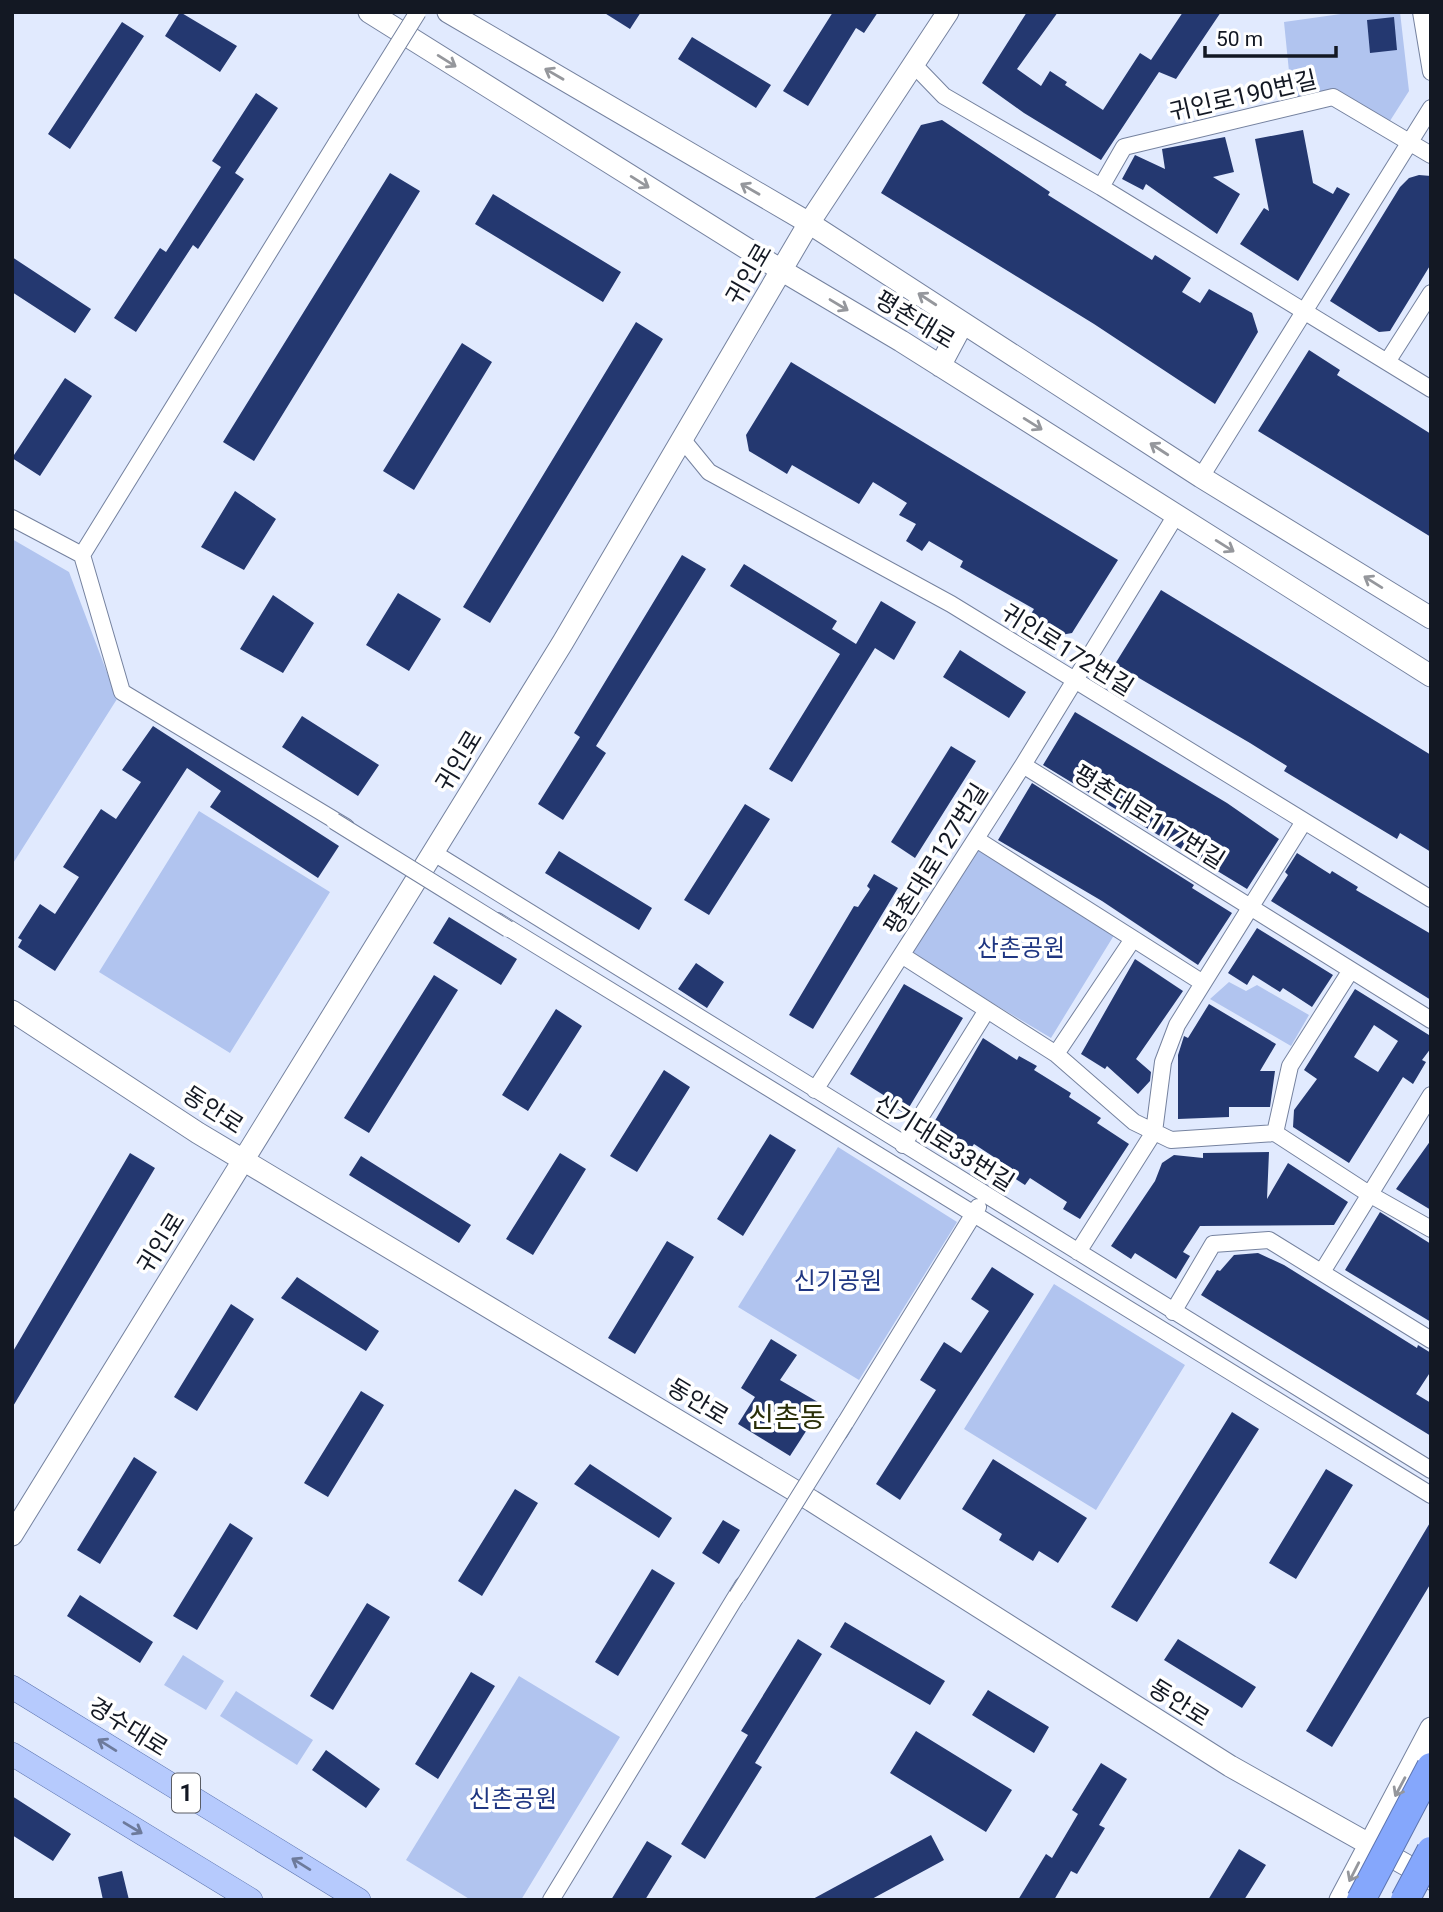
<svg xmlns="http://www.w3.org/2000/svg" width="1443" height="1912" font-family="Roboto,'Noto Sans KR',sans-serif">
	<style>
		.green { fill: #b1c4ef }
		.building { fill: #243870; fill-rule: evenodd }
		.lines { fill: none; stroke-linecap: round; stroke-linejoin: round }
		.street-casing { stroke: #75829f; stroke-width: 18 }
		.secondary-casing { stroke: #75829f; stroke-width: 23 }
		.primary-casing { stroke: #5d75b0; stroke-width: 24 }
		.street { stroke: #fff; stroke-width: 16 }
		.secondary { stroke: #fff; stroke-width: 21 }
		.primary { stroke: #b6cafd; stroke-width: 23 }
		.street-bridge-casing { stroke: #75829f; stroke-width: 18; stroke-linecap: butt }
		.highway-bridge-casing { stroke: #5d75b0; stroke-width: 30; stroke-linecap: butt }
		.street-bridge { stroke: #fff; stroke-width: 16 }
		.highway-bridge { stroke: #85a7fc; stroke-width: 28 }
		.oneway { stroke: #95979c }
		.oneway2 { stroke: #6d7a9b }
		.labels { text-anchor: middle; stroke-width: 7; stroke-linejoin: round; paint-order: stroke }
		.shield { fill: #fff; stroke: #5a5d65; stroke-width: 2 }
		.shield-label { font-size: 23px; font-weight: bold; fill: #131823 }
		.street-label { font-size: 24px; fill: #131823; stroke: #fff }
		.park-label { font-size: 24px; fill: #1f3682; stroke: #fff }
		.quarter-label { font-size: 28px; fill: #2a2f07; stroke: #fff }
	</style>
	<rect width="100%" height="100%" fill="#e1eafe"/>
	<path class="green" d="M1355 12H1400L1409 91 1388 124 1332 91 1292 101 1284 22Z
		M12 539 69 572 117 699 12 865Z
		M199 811 330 892 230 1053 99 972Z
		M976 848 1116 932 1051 1038 911 954Z
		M1229 982 1246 991 1257 985 1309 1015 1291 1046 1210 999Z
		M838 1147 957 1222 859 1380 738 1307Z
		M1054 1284 1185 1365 1096 1510 964 1429Z
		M183 1655 224 1681 206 1710 164 1685Z
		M519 1676 620 1737 521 1900H471L406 1860Z
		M236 1691 313 1740 297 1765 220 1716Z"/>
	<path class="building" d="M180 12 237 46 220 72 165 36Z
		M603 12H641L630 29Z
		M833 12H878L864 33 856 28 808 106 783 91Z
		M1027 12H1058L1017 69 1041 86 1050 71 1067 82 1065 85 1103 110 1140 53 1151 60 1183 12H1221L1176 79 1159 72 1101 160 1024 113 982 83Z
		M1394 17 1397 50 1370 53 1367 20Z
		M122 22 144 36 70 149 48 134Z
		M692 37 771 85 756 108 678 59Z
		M256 93 278 108 235 173 244 179 198 249 193 245 136 332 114 318 160 248 166 252 221 167 212 161Z
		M942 120 1050 192 1048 195 1152 260 1155 255 1191 278 1182 292 1200 303 1209 289 1252 313 1258 332 1215 404 1094 324 881 193 921 125Z
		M1303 130 1313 183 1333 194 1337 187 1350 194 1298 281 1240 244 1264 208 1269 211 1255 139Z
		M1225 137 1234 172 1213 177 1240 194 1217 234 1146 184 1143 190 1122 179 1135 155 1165 169 1162 149Z
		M390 173 420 191 254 461 223 442Z
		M1419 175 1431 176V264L1390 331 1379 332 1330 301 1400 187 1409 178Z
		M493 194 621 272 603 302 475 224Z
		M12 257 91 309 75 333 12 292Z
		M636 322 663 339 490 623 463 607Z
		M462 343 492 362 414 490 383 471Z
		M1309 350 1340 370 1337 375 1431 434V537L1258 431Z
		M791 362 1118 560 1072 633 1061 635 1029 617 1034 609 960 567 963 561 929 541 922 551 906 541 916 524 899 515 907 503 873 482 859 504 792 465 787 474 749 451 746 435Z
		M65 378 92 396 40 476 12 458Z
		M235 491 276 519 244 570 201 547Z
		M682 555 706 569 596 746 606 753 563 820 538 804 580 737 574 733Z
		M744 564 837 621 832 629 856 644 881 601 916 622 894 660 875 648 792 782 769 769 840 654 730 586Z
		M1161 590 1431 755V852L1400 833 1397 839 1284 771 1287 766 1250 743 1115 664Z
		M398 593 441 619 409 671 366 645Z
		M273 595 314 623 283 673 240 649Z
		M960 650 1026 692 1009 718 943 677Z
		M1075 712 1227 803 1279 839 1247 889 1043 765Z
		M302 716 379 765 358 796 282 747Z
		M153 726 339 846 318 878 210 807 221 791 187 768 55 971 18 947 22 940 18 938 40 904 55 914 79 877 63 867 101 809 116 819 141 782 122 770Z
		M951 746 976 761 915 858 891 842Z
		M1032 783 1194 885 1192 888 1232 913 1198 965 1102 901 998 840Z
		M745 804 770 819 709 915 684 900Z
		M559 851 652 908 639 930 545 873Z
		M1297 853 1330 874 1332 871 1358 887 1356 890 1431 934V1000L1271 901 1288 875 1285 872Z
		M874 874 898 888 813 1029 789 1015 854 906 858 907 870 889 867 886Z
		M449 917 517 959 501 985 433 943Z
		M1257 928 1333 975 1312 1007 1283 988 1280 992 1253 975 1247 985 1228 973Z
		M1135 959 1183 991 1136 1059 1151 1072 1150 1081 1138 1094 1107 1066 1105 1069 1081 1054Z
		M696 963 724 982 707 1008 678 989Z
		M434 975 458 990 369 1133 344 1118Z
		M904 984 963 1018 905 1114 882 1100 885 1096 850 1074Z
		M1355 989 1429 1035 1431 1048 1422 1060 1426 1062 1413 1084 1403 1077 1349 1163 1293 1127 1294 1110 1317 1079 1304 1070ZM1374 1025 1398 1041 1378 1072 1354 1057Z
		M1209 1004 1276 1044 1260 1071H1275L1270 1107H1229V1117L1178 1119V1055L1184 1036 1188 1038Z
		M556 1009 582 1026 528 1111 502 1095Z
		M983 1038 1017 1060 1019 1056 1037 1066 1034 1070 1071 1093 1069 1097 1101 1118 1097 1123 1129 1144 1080 1219 1063 1209 1067 1202 1030 1178 1025 1185 1008 1174 1012 1169 974 1144 968 1153 929 1131Z
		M664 1070 690 1087 637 1172 610 1156Z
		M770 1134 796 1150 743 1236 717 1219Z
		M1431 1140V1210L1396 1189Z
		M1269 1152 1267 1199 1288 1163 1348 1202 1334 1225 1200 1226 1183 1252 1190 1256 1176 1279 1135 1253 1131 1259 1111 1246 1155 1181 1162 1163 1174 1155 1203 1158V1153Z
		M130 1153 155 1168 12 1408V1353Z
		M560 1153 586 1169 533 1255 506 1239Z
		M361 1156 471 1225 459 1243 349 1175Z
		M1380 1212 1431 1244V1322L1345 1270Z
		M667 1241 694 1257 635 1354 608 1338Z
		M1258 1253 1284 1265 1417 1348 1418 1345 1431 1353V1371L1416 1394 1431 1403V1436L1201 1295 1217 1270 1220 1271 1234 1255Z
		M992 1267 1034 1294 900 1500 876 1484 936 1390 920 1380 944 1342 961 1353 989 1311 971 1299Z
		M297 1277 379 1331 366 1351 281 1298Z
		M231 1304 254 1319 197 1411 174 1397Z
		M771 1339 797 1355 780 1380 823 1405 790 1456 738 1424 755 1397 741 1388Z
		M361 1391 384 1405 328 1497 304 1483Z
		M1232 1412 1259 1429 1137 1622 1111 1607Z
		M134 1457 157 1472 100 1564 77 1550Z
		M993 1459 1087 1518 1058 1563 1039 1551 1033 1561 999 1540 1002 1534 962 1509Z
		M590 1464 672 1518 659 1538 574 1484Z
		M1326 1469 1353 1485 1296 1579 1269 1563Z
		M515 1489 538 1503 482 1596 458 1581Z
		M723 1520 740 1530 719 1564 702 1553Z
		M1431 1521V1583L1332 1747 1306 1731Z
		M230 1523 253 1538 197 1630 173 1616Z
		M652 1569 675 1583 618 1676 595 1662Z
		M80 1595 153 1642 140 1663 67 1616Z
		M367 1603 390 1617 333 1710 310 1696Z
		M845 1622 945 1681 930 1705 830 1647Z
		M798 1639 822 1654 755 1763 762 1767 705 1859 681 1844 748 1735 741 1731Z
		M1178 1639 1256 1687 1242 1708 1164 1660Z
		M471 1672 495 1686 438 1779 415 1764Z
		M988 1690 1049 1727 1034 1753 972 1715Z
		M916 1731 1012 1790 986 1832 890 1773Z
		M326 1750 380 1789 366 1808 312 1770Z
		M1101 1763 1127 1779 1099 1825 1105 1828 1077 1874 1071 1871 1054 1900H1018L1046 1854 1052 1858 1078 1814 1072 1810Z
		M12 1796 71 1834 53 1861 12 1835Z
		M931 1835 944 1860 870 1900H811Z
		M647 1841 672 1856 645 1900H611Z
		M1239 1849 1266 1865 1244 1900H1208Z
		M122 1871 129 1900H103L98 1877Z"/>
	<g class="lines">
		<g class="street-casing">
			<path id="street" d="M1421 12 1431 72
				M915 66 944 96 1101 187 1431 389
				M1101 187 1124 147 1333 97 1431 155
				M1387 362 1431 293
				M682 439 709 472 951 604 1431 899
				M1201 477 1431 108
				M12 518 82 555 122 692 346 827
				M82 555 337 142
				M1023 765 1431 1020
				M976 839 1203 983
				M434 853 1431 1470
				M497 921 1431 1495
				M903 956 1056 1054 1134 1122 1171 1140 1275 1133 1369 1194 1431 1229
				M1056 1054 1133 939
				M815 1090 1023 765 1176 515
				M1275 1133 1290 1066 1351 970
				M903 1145 987 1010
				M1078 1252 1154 1132 1163 1062 1177 1025 1303 823
				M1322 1272 1431 1095
				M1173 1312 1213 1244 1269 1240 1431 1340
				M839 1433 978 1207
				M551 1900 743 1585"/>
		</g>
		<g class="secondary-casing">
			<path id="secondary" d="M369 12 781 270 901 341 1431 676
				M448 12 809 223 1201 477 1431 618
				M940 366 963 323
				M12 1011 198 1133 812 1501 1230 1766 1431 1879
				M12 1535 563 642 809 223 948 12
				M1340 1900 1431 1728"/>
		</g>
		<g class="primary-casing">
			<path id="primary" d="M12 1687 359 1900
				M12 1754 251 1900"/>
		</g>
		<use href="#street" class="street"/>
		<use href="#secondary" class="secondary"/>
		<use href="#primary" class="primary"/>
		<g class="street-bridge-casing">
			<path id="street-bridge" d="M337 142 418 12
				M334 821 508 929
				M737 1596 845 1423"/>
		</g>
		<g class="highway-bridge-casing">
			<path id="highway-bridge" d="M1361 1900 1431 1767
				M1405 1900 1431 1851"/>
		</g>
		<use href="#street-bridge" class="street-bridge"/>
		<use href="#highway-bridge" class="highway-bridge"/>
	</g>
	<defs><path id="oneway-shaft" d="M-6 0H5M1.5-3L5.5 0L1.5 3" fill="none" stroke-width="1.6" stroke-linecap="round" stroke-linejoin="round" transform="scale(1.75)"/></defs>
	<g class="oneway">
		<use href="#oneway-shaft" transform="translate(447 61) rotate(32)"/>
		<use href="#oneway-shaft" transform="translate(554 74) rotate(-150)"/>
		<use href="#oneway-shaft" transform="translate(640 182) rotate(32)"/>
		<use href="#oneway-shaft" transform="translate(750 189) rotate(-150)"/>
		<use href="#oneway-shaft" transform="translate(927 299) rotate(-147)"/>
		<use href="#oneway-shaft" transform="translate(839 305) rotate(31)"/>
		<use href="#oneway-shaft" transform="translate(1033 424) rotate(32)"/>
		<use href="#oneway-shaft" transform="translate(1159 449) rotate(-147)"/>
		<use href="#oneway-shaft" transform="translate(1225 546) rotate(32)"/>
		<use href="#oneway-shaft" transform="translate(1373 582) rotate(-148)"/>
		<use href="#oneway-shaft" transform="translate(1400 1787) rotate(118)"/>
		<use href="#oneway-shaft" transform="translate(1354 1872) rotate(117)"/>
	</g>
	<g class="oneway2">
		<use href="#oneway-shaft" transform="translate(107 1745) rotate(-148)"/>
		<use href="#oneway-shaft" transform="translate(133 1828) rotate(31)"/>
		<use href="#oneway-shaft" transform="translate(301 1864) rotate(-148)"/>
	</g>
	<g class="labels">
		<rect class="shield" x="172" y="1773.5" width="28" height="39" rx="5"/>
		<g class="shield-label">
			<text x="186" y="1801">1</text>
		</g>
		<g class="street-label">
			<text transform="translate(1243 96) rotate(-13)" y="8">귀인로190번길</text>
			<text transform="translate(749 274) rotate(-60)" y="8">귀인로</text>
			<text transform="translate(915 320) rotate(31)" y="8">평촌대로</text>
			<text transform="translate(1067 650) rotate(32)" y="8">귀인로172번길</text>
			<text transform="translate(459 761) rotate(-59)" y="8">귀인로</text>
			<text transform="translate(1149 817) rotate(32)" y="8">평촌대로117번길</text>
			<text transform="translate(936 859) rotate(-58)" y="8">평촌대로127번길</text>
			<text transform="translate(213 1110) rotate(33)" y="8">동안로</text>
			<text transform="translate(944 1143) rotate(32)" y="8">신기대로33번길</text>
			<text transform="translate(161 1243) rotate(-58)" y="8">귀인로</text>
			<text transform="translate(698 1402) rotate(31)" y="8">동안로</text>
			<text transform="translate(1179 1703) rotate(32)" y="8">동안로</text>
			<text transform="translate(128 1727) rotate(32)" y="8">경수대로</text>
		</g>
		<g class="park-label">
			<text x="1021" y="956">산촌공원</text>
			<text x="838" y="1289">신기공원</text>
			<text x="513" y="1807">신촌공원</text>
		</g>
		<g class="quarter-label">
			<text x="787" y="1427">신촌동</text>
		</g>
	</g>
	<rect width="1443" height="1912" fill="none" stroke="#131823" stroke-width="28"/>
	<path d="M1205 46v10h131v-10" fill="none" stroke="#131823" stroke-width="3.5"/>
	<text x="1216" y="46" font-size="21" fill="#131823" stroke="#ffffff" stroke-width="5" paint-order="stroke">50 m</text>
</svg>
